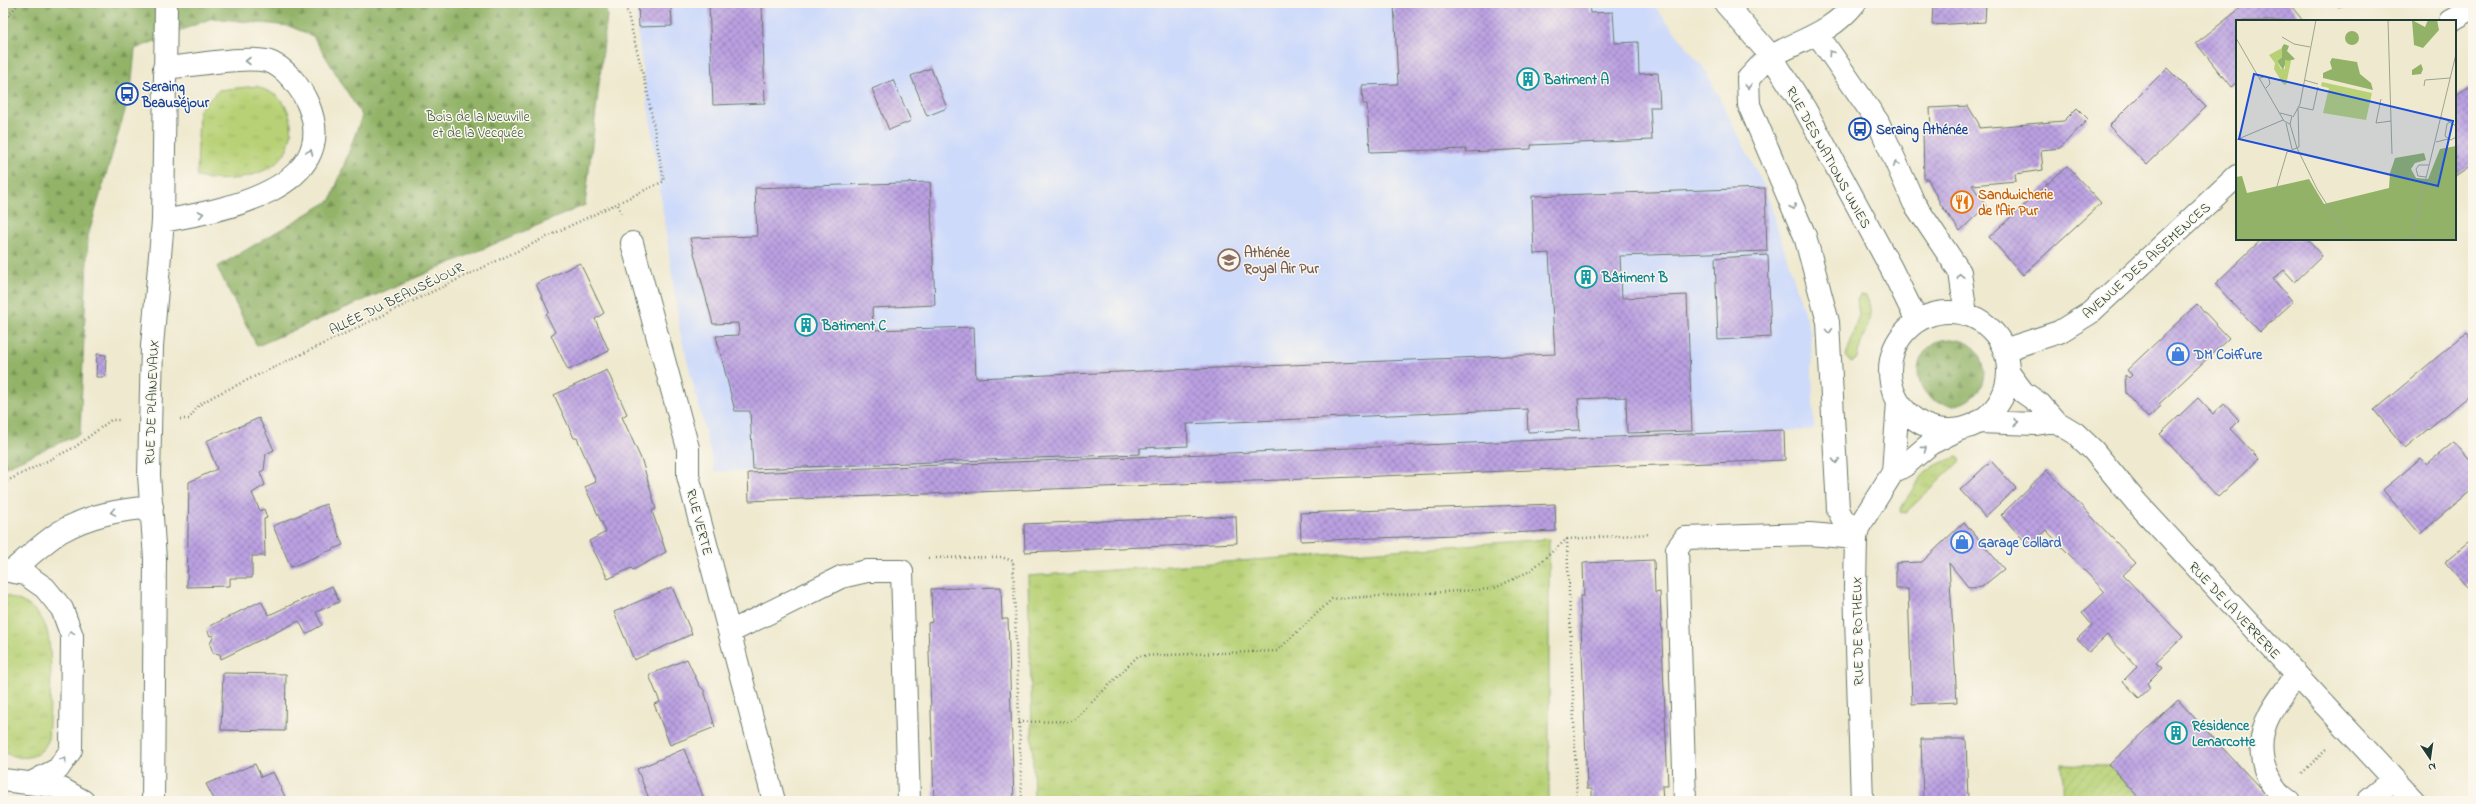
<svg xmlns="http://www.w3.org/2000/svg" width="2476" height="804" font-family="'Indie Flower',sans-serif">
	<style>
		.built { fill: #cedafa }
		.grass { fill: url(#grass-tufts); stroke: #6c8755 }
		.forest { fill: url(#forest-firs); stroke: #58784e }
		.garden { fill: url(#garden-furrows); stroke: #6c8755 }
		.building { fill: url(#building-cross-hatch) }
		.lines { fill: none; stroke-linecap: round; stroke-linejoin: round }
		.minor-casing { stroke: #68796a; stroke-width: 24 }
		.path { stroke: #68796a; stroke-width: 2.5; stroke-dasharray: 1 3; stroke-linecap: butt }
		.minor { stroke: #fff; stroke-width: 22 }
		.oneway { stroke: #8f9e9a }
		.labels { text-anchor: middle; stroke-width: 3; stroke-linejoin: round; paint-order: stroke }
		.culture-label { font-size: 14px; font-weight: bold; fill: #0d838f; stroke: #fbf7ec; text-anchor: start }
		.transit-label { font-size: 14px; font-weight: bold; fill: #164399; stroke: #fbf7ec; text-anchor: start }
		.park-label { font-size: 14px; fill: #3e5b41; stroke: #fbf7ec }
		.street-label { font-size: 14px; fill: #1f3d34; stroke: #fbf7ec }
		.food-label { font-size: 14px; font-weight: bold; fill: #c56008; stroke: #fbf7ec; text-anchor: start }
		.education-label { font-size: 14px; font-weight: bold; fill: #785e54; stroke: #fbf7ec; text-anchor: start }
		.shop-label { font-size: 14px; font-weight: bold; fill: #366cbe; stroke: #fbf7ec; text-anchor: start }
		.inset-road { fill: none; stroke: #9ca491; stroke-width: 1 }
		.view { fill: #1d4ed8; fill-opacity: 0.15; stroke: #1d4ed8; stroke-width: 2 }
		.inset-edge { fill: none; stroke: #1f3d34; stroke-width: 2 }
	</style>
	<defs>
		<pattern id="grass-tufts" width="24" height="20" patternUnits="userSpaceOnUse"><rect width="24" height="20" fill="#b8d176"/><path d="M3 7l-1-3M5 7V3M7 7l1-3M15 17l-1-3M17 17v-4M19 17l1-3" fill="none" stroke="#9eb467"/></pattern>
		<pattern id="forest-firs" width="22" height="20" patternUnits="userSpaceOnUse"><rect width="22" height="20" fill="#92b367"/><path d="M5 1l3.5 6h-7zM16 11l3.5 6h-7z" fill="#779356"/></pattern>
		<pattern id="garden-furrows" width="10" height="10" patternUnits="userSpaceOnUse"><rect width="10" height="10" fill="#b8d176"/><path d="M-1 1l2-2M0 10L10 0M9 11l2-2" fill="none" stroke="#9eb467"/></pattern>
		<pattern id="building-cross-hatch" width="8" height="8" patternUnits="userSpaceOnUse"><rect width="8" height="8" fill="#bba0e2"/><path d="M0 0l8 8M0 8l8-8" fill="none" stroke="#9784b8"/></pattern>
	</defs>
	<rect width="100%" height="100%" fill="#fbf7ec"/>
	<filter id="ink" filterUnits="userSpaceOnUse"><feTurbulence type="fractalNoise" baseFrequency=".025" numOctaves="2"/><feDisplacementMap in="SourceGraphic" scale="8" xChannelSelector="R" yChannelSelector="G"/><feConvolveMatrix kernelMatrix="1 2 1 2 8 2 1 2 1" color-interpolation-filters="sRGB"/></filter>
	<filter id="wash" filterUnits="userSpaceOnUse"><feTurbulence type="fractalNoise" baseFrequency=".012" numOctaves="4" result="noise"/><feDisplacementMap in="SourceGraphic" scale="16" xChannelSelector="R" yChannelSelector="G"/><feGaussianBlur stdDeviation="0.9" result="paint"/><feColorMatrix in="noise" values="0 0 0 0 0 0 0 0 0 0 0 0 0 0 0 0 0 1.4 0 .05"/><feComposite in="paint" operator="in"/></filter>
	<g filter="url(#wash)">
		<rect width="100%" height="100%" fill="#efe9cf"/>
		<path class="built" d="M636 3H1652L1706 71 1765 188 1811 334 1814 430 715 472 680 332 638 35Z"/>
		<path class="grass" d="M257 86C264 90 274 93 279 98 299 117 294 155 269 168 246 180 222 182 197 177L199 110 219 90Z
			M1860 295 1866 296C1878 316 1860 338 1857 358L1851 362 1846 356 1859 315 1857 300Z
			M1957 457 1960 459 1959 462 1905 513 1900 512C1901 507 1906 501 1909 495 1924 471 1930 466 1957 457Z
			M1549 539V801H1034L1028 576Z
			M3 595C20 600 34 605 43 621 56 641 49 715 48 741 39 760 21 761 3 752Z"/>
		<path class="forest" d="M3 3H605L607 15 585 205 257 346 217 267 331 200 362 116 313 36 289 26 212 18 135 49 131 90 88 236 80 434 3 468Z
			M1918 372a33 33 0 1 1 66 0a33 33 0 1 1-66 0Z"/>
		<path class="garden" d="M2062 764 2109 765 2142 801H2064Z"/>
		<g id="blocks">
			<path class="building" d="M638 3H671L672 26 639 27Z
				M709 3H762L765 103 713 105Z
				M1394 3H1589L1590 13 1613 12 1615 43 1638 42 1639 74 1658 73 1660 107H1650L1652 140 1531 145V149L1466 152V149L1370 152 1367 104H1363L1362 85 1398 84Z
				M1933 3H1986L1985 22 1932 25Z
				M2247 3H2289L2303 21H2237V82L2231 87 2196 43Z
				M2336 3H2348L2339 8Z
				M931 68 947 108 927 116 911 76Z
				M2167 68 2206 107 2147 165 2109 126Z
				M893 80 911 121 889 130 872 89Z
				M2473 84V164L2455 176V96Z
				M1968 106 1979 124V128L2064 121 2077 108 2088 119 2060 148 2041 150 2043 170 2015 174 2016 181 1972 185 1986 206 1960 231 1941 205 1928 179H1924L1923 131H1931L1930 108Z
				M2067 166 2101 203 2023 275 1989 237Z
				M930 182 935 305 872 308 873 330 974 327 976 378 1555 354 1549 253 1534 254 1532 196 1765 188 1767 251 1620 256 1622 298 1687 295 1692 431 1627 433 1626 397 1578 399 1580 430 1528 432 1527 409 1187 424 1188 446 1140 448V454L753 469 750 411H735L716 336 739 335 738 323 713 324 690 238 757 236 755 188Z
				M2262 239H2307L2322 256 2295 282 2284 270 2273 279 2293 302 2260 332 2215 284Z
				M1768 255 1771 337 1718 340 1715 258Z
				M580 263 604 313 595 319 609 351 568 370 551 335 555 332 546 314 549 312 536 284Z
				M2197 304 2229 338 2159 404 2161 406 2148 418 2126 393 2125 375 2129 378 2132 375 2127 370Z
				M2466 333 2473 341V392L2405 448 2374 410Z
				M97 354 106 355 105 377H96Z
				M607 370 627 414 622 417 642 461 656 509 652 511 666 552 633 570 631 568 608 579 589 541 606 532 585 487 596 482 577 438H574L554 395Z
				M2198 398 2213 414 2224 404 2239 420 2230 429 2259 459 2218 497 2160 434Z
				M259 418 274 450 266 454 264 470 260 472 265 485 252 493 260 511 264 509 267 518 264 519 265 556H252V578H230V586L187 587 189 482 217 469 206 441Z
				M1784 430 1785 460 749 501 748 473Z
				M2454 442 2473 464V489L2420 534 2383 490 2421 458 2427 464Z
				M1991 461 2016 488 1985 517 1960 490Z
				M2047 470 2136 563 2123 575 2183 637 2156 663 2162 668 2147 683 2150 688 2139 698 2123 681 2137 667 2107 635 2089 652 2077 639 2092 625 2082 613 2105 592 2046 530 2029 546 2001 515Z
				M326 504 343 545 291 567 273 526Z
				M1555 504 1556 531 1301 541 1300 513Z
				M1236 516 1237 543 1025 552 1024 524Z
				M1964 522 2004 569 1982 587 1969 588 1949 563 1957 702 1912 704 1908 589H1896V563L1922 562Z
				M2473 539V582L2467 587 2445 562Z
				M1654 560 1655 593 1660 592 1668 786H1662L1663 801H1592V789H1587L1580 596H1584L1583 563Z
				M332 586 339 602 316 612 322 625 306 634 299 621 221 659 220 654 213 653 210 644 214 635 210 636 207 629 210 626 261 601 269 615Z
				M672 587 692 634 634 660 614 612Z
				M1001 587 1002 619H1008L1014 801H934L928 623 932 622 931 589Z
				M687 659 699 685 704 690 715 727 670 745 654 704 660 702 649 675Z
				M223 673 286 674 285 731 221 730Z
				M2178 700 2272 801H2142L2109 765Z
				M1921 739H1966L1968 801H1923Z
				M684 749 705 801H650L637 769Z
				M255 764 261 777 273 772 287 801H215L206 784Z"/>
		</g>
	</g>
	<g filter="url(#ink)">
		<use href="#blocks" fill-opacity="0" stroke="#68796a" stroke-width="1"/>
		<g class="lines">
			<g class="minor-casing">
				<path id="minor" d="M1725 3 1771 56 1805 109 1892 270 1917 321
					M1855 3C1831 33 1804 38 1772 56 1763 61 1755 72 1748 79L1749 105 1805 236 1828 322 1838 509 1843 520 1858 528
					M2450 21 2473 8
					M1818 35 1878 122 1914 203 1960 272 1966 315
					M163 221C220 211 344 189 308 104 301 88 285 66 267 61 242 56 192 66 164 68
					M632 243 688 448V476L774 801
					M1890 371a59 59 0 1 1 118 0a59 59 0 1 1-118 0Z
					M2004 350 2059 332 2090 313 2237 176
					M2008 372 2023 392 2040 404 2055 421 2075 433 2093 450 2137 503 2414 801
					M1978 422 2036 424 2055 421
					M1893 472 1898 401
					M3 570 25 574 45 588 62 609 72 636 71 750 58 769 33 782
					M12 571C27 558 43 543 60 532 89 515 119 510 152 507
					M730 632 841 577 867 571H902L909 801
					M3 780 52 786 62 789 83 801
					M153 801 155 559 149 475 152 346 163 221 166 3
					M1685 801 1677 549 1685 538 1810 534 1856 538
					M1862 801 1855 587 1856 538 1858 528 1893 472 1904 466 1930 444 1960 429
					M2289 801C2261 783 2254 743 2270 714 2277 701 2287 688 2296 676
					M2368 801 2393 780"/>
			</g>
			<path class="path" d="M3 22 19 3
				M618 205 622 216
				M180 419H189L199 405 214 396 664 181 647 90 625 3
				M3 483 75 447 111 420H121
				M1567 539 1577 801
				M928 558 1001 557 1013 561 1022 801
				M1019 722 1073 721 1138 656 1277 651 1332 599 1493 589 1530 571 1567 539 1650 534
				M2302 773 2326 750"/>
			<use href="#minor" class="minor"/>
		</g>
		<defs><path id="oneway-chevron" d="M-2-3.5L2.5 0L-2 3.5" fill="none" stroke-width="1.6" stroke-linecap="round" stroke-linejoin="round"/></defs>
		<g class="oneway">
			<use href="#oneway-chevron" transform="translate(1831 53) rotate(-124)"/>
			<use href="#oneway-chevron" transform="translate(248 61) rotate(-180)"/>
			<use href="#oneway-chevron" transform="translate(1748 86) rotate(89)"/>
			<use href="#oneway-chevron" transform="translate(310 152) rotate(-69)"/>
			<use href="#oneway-chevron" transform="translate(1896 164) rotate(-114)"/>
			<use href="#oneway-chevron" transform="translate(1793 207) rotate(67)"/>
			<use href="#oneway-chevron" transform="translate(201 214) rotate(-11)"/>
			<use href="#oneway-chevron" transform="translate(1960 276) rotate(-102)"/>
			<use href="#oneway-chevron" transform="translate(1829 331) rotate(86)"/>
			<use href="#oneway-chevron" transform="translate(2016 422) rotate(-1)"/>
			<use href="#oneway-chevron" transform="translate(1924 449) rotate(-36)"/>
			<use href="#oneway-chevron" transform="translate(1836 461) rotate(88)"/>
			<use href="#oneway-chevron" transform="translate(113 512) rotate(170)"/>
			<use href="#oneway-chevron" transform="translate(71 633) rotate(-104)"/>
			<use href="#oneway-chevron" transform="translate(64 760) rotate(-53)"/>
		</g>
	</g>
	<defs>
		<g id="building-ring" transform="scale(1.15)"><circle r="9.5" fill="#fbf7ec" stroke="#0f9aa8" stroke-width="1.5"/><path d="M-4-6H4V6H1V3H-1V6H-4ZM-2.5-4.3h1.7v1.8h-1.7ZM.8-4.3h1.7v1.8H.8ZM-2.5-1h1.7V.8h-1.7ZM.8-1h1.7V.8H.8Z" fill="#0f9aa8"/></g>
		<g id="bus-ring" transform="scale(1.15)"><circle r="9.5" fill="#fbf7ec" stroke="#1a4fb4" stroke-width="1.5"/><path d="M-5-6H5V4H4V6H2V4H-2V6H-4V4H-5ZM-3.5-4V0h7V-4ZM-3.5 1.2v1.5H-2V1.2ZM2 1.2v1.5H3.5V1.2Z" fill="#1a4fb4"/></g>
		<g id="restaurant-ring" transform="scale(1.15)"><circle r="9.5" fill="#fbf7ec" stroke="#e8710a" stroke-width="1.5"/><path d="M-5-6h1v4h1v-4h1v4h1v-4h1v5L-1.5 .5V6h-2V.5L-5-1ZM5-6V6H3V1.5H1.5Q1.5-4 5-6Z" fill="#e8710a"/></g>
		<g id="school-ring" transform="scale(1.15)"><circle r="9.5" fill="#fbf7ec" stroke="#8d6e63" stroke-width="1.5"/><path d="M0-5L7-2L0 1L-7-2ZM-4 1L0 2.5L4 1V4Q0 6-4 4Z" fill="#8d6e63"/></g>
		<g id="shop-ring" transform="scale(1.15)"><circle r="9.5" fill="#fbf7ec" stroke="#3f7fe0" stroke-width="1.5"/><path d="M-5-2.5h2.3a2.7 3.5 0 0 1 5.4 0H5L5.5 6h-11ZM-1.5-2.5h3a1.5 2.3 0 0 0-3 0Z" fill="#3f7fe0"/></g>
	</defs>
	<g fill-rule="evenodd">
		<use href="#building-ring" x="1528" y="79"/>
		<use href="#bus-ring" x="127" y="94"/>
		<use href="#bus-ring" x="1860" y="129"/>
		<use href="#restaurant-ring" x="1962" y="202"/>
		<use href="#school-ring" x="1229" y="260"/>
		<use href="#building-ring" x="1586" y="277"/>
		<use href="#building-ring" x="806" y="325"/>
		<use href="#shop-ring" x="2178" y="354"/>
		<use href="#shop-ring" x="1962" y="542"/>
		<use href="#building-ring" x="2176" y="733"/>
	</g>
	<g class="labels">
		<g class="culture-label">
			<text x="1544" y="84">Batiment A</text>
			<text x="1602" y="282">Bâtiment B</text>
			<text x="822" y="330">Batiment C</text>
			<text x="2192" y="730">Résidence<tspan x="2192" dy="16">Lemarcotte</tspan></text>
		</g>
		<g class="transit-label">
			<text x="142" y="91">Seraing<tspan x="142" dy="16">Beauséjour</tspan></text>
			<text x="1876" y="134">Seraing Athénée</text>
		</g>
		<g class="park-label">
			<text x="478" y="121">Bois de la Neuville<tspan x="478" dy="16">et de la Vecquée</tspan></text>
		</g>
		<g class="street-label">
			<text transform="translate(1829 157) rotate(61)" y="5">RUE DES NATIONS UNIES</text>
			<text transform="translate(2146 260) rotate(-42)" y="5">AVENUE DES AISEMENCES</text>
			<text transform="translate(396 298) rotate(-26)" y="5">ALLÉE DU BEAUSÉJOUR</text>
			<text transform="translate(151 402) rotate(-88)" y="5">RUE DE PLAINEVAUX</text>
			<text transform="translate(700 522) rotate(75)" y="5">RUE VERTE</text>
			<text transform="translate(2235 610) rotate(47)" y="5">RUE DE LA VERRERIE</text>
			<text transform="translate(1857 631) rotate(-91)" y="5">RUE DE ROTHEUX</text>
		</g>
		<g class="food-label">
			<text x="1978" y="199">Sandwicherie<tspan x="1978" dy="16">de l'Air Pur</tspan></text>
		</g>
		<g class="education-label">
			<text x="1244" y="257">Athénée<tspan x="1244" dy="16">Royal Air Pur</tspan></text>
		</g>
		<g class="shop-label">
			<text x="2194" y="359">DM Coiffure</text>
			<text x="1978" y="547">Garage Collard</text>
		</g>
	</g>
	<g transform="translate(2236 20)">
		<rect width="220" height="220" fill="#efe9cf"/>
		<path d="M86 62 136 73 130 100 87 93 93 68 85 66Z" fill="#b8d176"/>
		<path d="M176 0 189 7 192 0H201L203 10 187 28 178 25ZM109 18a7 7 0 1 1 14 0a7 7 0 1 1-14 0ZM48 24 53 26 51 31 59 39 50 42 47 50 41 41 46 37V27ZM96 38 121 42 124 54 135 63 137 70 87 58V53L96 49 94 42ZM185 44 187 49 185 54 176 55V50ZM220 126V220H0V157L6 156 11 173 73 159 88 184 153 168 154 153 159 138 188 133 190 140 179 143 175 149 180 158 192 159 204 129Z" fill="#92b367"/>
		<path d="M46 28V37L41 41 45 49H49V40L55 41 50 65 47 64 38 49 39 43 33 35Z" fill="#b8d176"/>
		<path class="inset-road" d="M152 0 156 134M46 17 58 24 74 27M0 18 48 101 54 104M24 58 30 56 33 59 34 64 30 68M68 60 82 64M188 66 189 60 214 58M145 79 140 103 155 101M63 87 77 90 82 67M44 93 56 96 54 104 61 128 81 169 114 220M57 97 64 84 80 0M205 97 220 106M214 102 211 104 209 116 215 120 220 117M50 103 56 129M0 120 47 100M200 122 212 119M190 157 182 156 180 149 183 145H193M39 173 51 132 63 127 62 88M175 220 220 34"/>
		<path class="view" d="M18 54 217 101 202 166 3 119Z"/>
		<rect width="220" height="220" class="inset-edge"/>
	</g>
	<rect width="2476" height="804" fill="none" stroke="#fbf7ec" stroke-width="16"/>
	<g transform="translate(2430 758) rotate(167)" stroke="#fbf7ec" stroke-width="3" paint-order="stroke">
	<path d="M0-3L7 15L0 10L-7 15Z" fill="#1f3d34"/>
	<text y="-6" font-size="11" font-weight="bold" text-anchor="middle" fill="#1f3d34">N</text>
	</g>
</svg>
